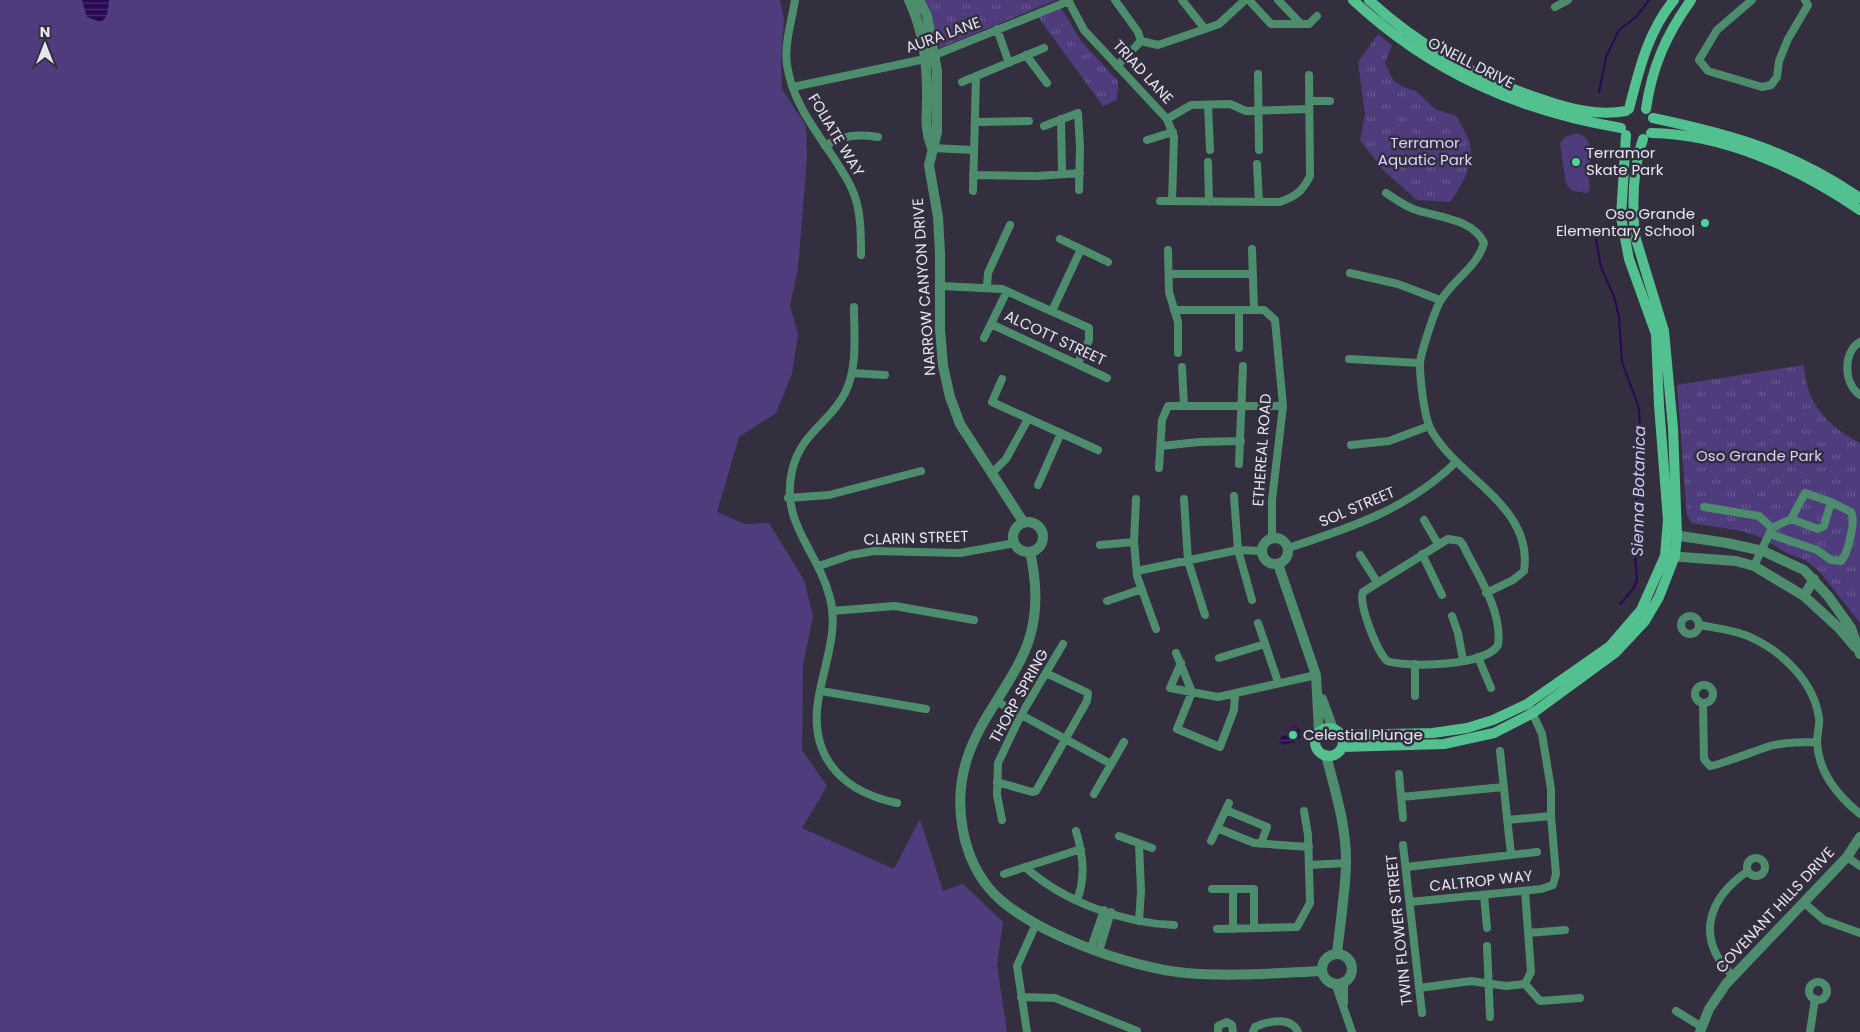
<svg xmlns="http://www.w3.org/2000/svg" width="1860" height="1032" font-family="Poppins,sans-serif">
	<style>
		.green { fill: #4f3c7d }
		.park { fill: url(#park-tufts) }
		.water { fill: url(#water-rules) }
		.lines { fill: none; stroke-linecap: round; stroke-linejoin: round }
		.stream { stroke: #290955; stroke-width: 2 }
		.minor { stroke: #4d8d6d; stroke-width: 8 }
		.tertiary { stroke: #4d8d6d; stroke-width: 10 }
		.secondary { stroke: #53c08f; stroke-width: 10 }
		.poi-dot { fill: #4ed399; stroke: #332f3f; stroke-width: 2 }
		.labels { text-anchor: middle; stroke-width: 5; stroke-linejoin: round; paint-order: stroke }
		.street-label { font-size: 15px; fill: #e8e6f1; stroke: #332f3f }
		.park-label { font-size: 15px; fill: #dbd1fd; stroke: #332f3f }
		.poi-label { font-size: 15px; fill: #e8e6f1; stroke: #332f3f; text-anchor: start }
		.water-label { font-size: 16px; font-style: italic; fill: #d3caf6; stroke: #332f3f }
	</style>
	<defs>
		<pattern id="park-tufts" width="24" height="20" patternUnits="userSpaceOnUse" patternTransform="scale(1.25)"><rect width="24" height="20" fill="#4f3c7d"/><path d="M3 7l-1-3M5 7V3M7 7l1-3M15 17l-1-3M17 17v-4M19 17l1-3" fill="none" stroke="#685890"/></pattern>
		<pattern id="water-rules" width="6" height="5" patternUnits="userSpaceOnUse" patternTransform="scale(1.25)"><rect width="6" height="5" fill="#290955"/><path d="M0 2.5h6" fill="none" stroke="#482d6e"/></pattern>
	</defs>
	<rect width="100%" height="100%" fill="#332f3f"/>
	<path class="green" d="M0 0H780L784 19 781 60 782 89 806 126 807 158 798 268 790 306 798 334 792 374 776 413 739 437 717 512 745 524 769 523 804 580 813 616 803 665 802 750 827 786 802 828 894 869 920 819 943 891 963 884 1003 922 997 965 1007 1032H0Z
		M1576 133C1594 137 1591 152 1589 166 1588 173 1589 182 1590 190L1587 193 1572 191 1566 184 1560 143 1565 137Z"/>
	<path class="park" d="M920 0H1056L940 48Z
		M1061 8 1081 41 1118 81 1117 100 1103 106 1038 17Z
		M1378 34 1392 45 1385 63 1393 80 1403 87 1416 91 1435 109 1456 116C1460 124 1468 135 1470 144 1474 165 1462 185 1450 202L1417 200 1384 171 1360 140 1365 114 1358 62Z
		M1804 365C1806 404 1827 425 1860 443V623L1819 571 1805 560 1787 553 1760 537 1742 531 1692 523 1687 516 1677 385Z"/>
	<path class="water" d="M82 0H109C108 8 109 18 100 22L87 17Z
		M1294 726 1299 728 1301 736 1297 741 1285 745 1279 742 1281 737 1289 733 1290 728Z"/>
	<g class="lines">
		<path class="stream" d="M1599 92 1606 57 1619 30 1636 17 1649 0
			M1594 229 1601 267 1615 299 1619 318 1622 362 1639 408 1640 428 1634 545 1637 580 1633 589 1620 604"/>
		<path class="minor" d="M795 0C792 20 784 44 787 65 794 113 830 145 851 187 861 207 861 232 861 255
			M1068 0 1084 30 1167 119 1174 137 1172 201
			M1115 0 1138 32 1141 41
			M1182 0 1205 29
			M1249 0 1271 24H1309L1317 16
			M1278 0 1301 24
			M1752 0 1717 30 1699 60 1708 71 1762 87 1771 85 1777 77 1779 61 1788 39 1808 5 1805 0
			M1555 7 1568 0
			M997 29 1009 63
			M1141 41 1158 45 1205 29 1219 24 1245 0
			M1026 55 1047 83
			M1117 66 1141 41
			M1258 74 1259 150
			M962 82 1044 48
			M793 87 925 59 1069 1
			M1309 101H1330
			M1208 105 1210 150
			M1061 119 1062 174
			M1167 119 1191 105 1230 104 1246 111 1309 109
			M976 122 1029 121
			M1044 126 1078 113 1080 147 1079 190
			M1147 140 1173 132
			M825 146C843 135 857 134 878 137
			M932 148 974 150
			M1208 162 1209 202
			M1257 164 1259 202
			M973 175 1037 176 1080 173
			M973 191 976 76
			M1386 193C1395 199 1406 207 1416 210 1438 217 1473 219 1484 243 1478 266 1453 280 1441 300 1435 309 1420 355 1420 364 1420 379 1424 415 1430 428 1456 478 1534 505 1524 571L1513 580 1486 593
			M1160 201 1280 202C1296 196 1302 192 1310 176L1309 75
			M1060 239 1108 262
			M1252 249 1254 310
			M1168 250 1169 292 1178 322V353
			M1350 273 1398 284 1440 300
			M1169 274H1253
			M941 286 1002 289 1089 328V340L1078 363
			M987 286 988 273 1010 225
			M854 307C854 336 858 367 845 393 830 423 801 432 792 471 780 524 818 550 830 598 840 635 820 673 817 710 813 763 848 793 897 803
			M1174 310H1264L1275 320 1283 406 1272 500V538
			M1052 311 1081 249
			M1239 311V348
			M991 324 1107 378
			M984 338 1007 291
			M1860 342C1843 352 1843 383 1860 395
			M1349 359 1419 363
			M1182 367 1184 406
			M852 373 885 375
			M1002 379 992 402 1098 450
			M1351 445 1389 441 1429 426
			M1161 446 1199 442 1241 441
			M1239 464 1243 366
			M1159 468 1162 420 1168 406H1283
			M993 472 1006 459 1028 419
			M1038 485 1061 433
			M1234 496 1238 550 1252 600
			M788 498 829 495 921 471
			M1136 499 1134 542 1137 576 1156 629
			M1184 499 1188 561 1205 615
			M1704 507 1759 516 1772 528
			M1424 520 1438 544
			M1770 534 1817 550 1831 560 1841 561C1848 554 1856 520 1851 512L1831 502
			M1448 539 1460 541 1463 545C1477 574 1503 611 1498 645 1486 666 1409 668 1387 661 1377 651 1358 604 1363 592Z
			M1100 545 1134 542
			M1288 548C1350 528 1408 509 1455 463
			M1422 554 1442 595
			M1360 555 1377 582
			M819 566 851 555 874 551 960 553 1015 543
			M1754 566 1772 528 1791 519 1805 493 1831 502 1824 526 1818 529 1791 519
			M1137 571 1238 550 1262 551
			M1107 601 1142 589
			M832 611 895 606 974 620
			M1452 616 1458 633 1463 660
			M1681 625a9 9 0 1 1 18 0a9 9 0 1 1-18 0Z
			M1258 623 1278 682
			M1699 625C1715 628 1735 630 1750 637 1783 652 1814 682 1819 718 1820 726 1817 734 1817 741 1818 772 1837 795 1860 814
			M1176 653 1192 692 1177 729 1220 747 1234 710 1235 693
			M1478 657 1491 688
			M1219 658 1265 644
			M1181 663 1170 688 1218 697 1316 675
			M1695 694a9 9 0 1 1 18 0a9 9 0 1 1-18 0Z
			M821 691 926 709
			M1415 696V664
			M996 701 1111 764
			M1703 703 1704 759 1710 766C1714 767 1760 749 1770 746 1785 742 1801 742 1817 742
			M1500 751 1511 855
			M1399 774 1403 818
			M997 782 1032 792 1036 791 1087 701 1088 693 1046 673
			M1094 794 1124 742
			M1402 797 1503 787
			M1226 810 1267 827 1261 844
			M1002 820 997 795 998 763 1021 715 1063 644
			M1507 820 1551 816
			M1217 828 1254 843 1309 847
			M1076 831C1083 855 1086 877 1077 900
			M1119 836 1152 848
			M1211 841 1229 803
			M1139 844 1141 891 1139 921
			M1403 845 1422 1013
			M1847 857 1860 866
			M1747 867a9 9 0 1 1 18 0a9 9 0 1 1-18 0Z
			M1309 865 1346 863
			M1025 867C1064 902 1123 923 1174 925
			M1406 867 1537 852
			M1004 874 1081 849
			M1212 889H1254V928
			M1233 889V929
			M1484 895 1487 928
			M1410 902 1541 889 1553 885 1556 874 1551 816V789L1542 734 1531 710
			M1803 902 1824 920 1860 933
			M1217 929 1297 927 1310 903 1308 835 1304 811
			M1528 933 1565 930
			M1487 946 1490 1017
			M1091 948 1104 910
			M1099 951 1111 912
			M1733 976C1695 939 1707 899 1748 871
			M1809 991a9 9 0 1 1 18 0a9 9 0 1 1-18 0Z
			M1335 983 1352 1032
			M1525 984 1540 1001 1580 998
			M1419 988 1471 981 1506 986 1525 984 1531 972 1525 891
			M1021 997 1055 998 1137 1031
			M1344 1003V982
			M1676 1011 1702 1027
			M1027 1032 1017 966 1036 924
			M1218 1032V1026L1227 1022 1232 1025 1233 1032
			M1253 1032 1255 1027C1268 1021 1291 1016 1298 1032
			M1810 1032 1815 999"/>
		<path class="tertiary" d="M909 0C922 28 927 60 927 91 928 113 923 126 932 148
			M919 0 927 16 937 71V132L929 165 938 217 940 253V329L943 366 950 397 960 424 1024 523
			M1013 537a15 15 0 1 1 30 0a15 15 0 1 1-30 0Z
			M1667 534 1727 543 1763 551 1804 570 1828 596 1851 628 1860 654
			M1262 551a13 13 0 1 1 26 0a13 13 0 1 1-26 0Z
			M1030 552C1038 587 1038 626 1021 659 1004 694 977 724 966 762 954 803 961 853 988 887 1022 930 1133 969 1186 973 1231 977 1277 973 1322 971
			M1668 556 1736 561 1754 566 1804 596 1839 628 1855 647
			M1278 564 1316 675 1319 732
			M1804 596 1814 579
			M1322 699 1333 729
			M1326 755C1335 791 1347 827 1346 865 1345 895 1340 924 1337 954
			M1322 969a15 15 0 1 1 30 0a15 15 0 1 1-30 0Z
			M1700 1032 1709 1009 1726 984 1847 857 1860 837"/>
		<path class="secondary" d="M1353 0C1431 72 1516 110 1621 128
			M1369 0C1420 47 1478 79 1544 100 1570 109 1598 116 1626 111
			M1629 109C1639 70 1648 31 1674 0
			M1646 109C1652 67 1666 35 1691 0
			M1653 118C1733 135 1791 151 1860 198
			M1651 133C1725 134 1800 169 1860 210
			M1315 742a14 14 0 1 1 28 0a14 14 0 1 1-28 0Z
			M1341 735 1433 733 1467 728 1493 720 1527 704 1610 646 1641 610 1665 556 1668 520 1659 405 1656 334 1629 259 1621 217 1626 135
			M1342 747 1444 744 1494 733 1533 713 1615 653 1645 621 1659 597 1675 556 1677 535 1673 428 1664 331 1635 236C1632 204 1632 170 1643 139"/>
	</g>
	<g class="poi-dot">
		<circle cx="1576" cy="162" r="5"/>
		<circle cx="1705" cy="223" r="5"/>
		<circle cx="1293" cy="735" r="5"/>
	</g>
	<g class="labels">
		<g class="street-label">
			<text transform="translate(943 35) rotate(-20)" y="5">AURA LANE</text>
			<text transform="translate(1471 63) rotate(27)" y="5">O'NEILL DRIVE</text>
			<text transform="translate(1143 72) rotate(47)" y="5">TRIAD LANE</text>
			<text transform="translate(836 135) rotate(59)" y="5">FOLIATE WAY</text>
			<text transform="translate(924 287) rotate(-94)" y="5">NARROW CANYON DRIVE</text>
			<text transform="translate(1055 338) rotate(25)" y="5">ALCOTT STREET</text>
			<text transform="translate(1262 450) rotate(-86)" y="5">ETHEREAL ROAD</text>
			<text transform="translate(1357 507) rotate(-23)" y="5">SOL STREET</text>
			<text transform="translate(916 538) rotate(-2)" y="5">CLARIN STREET</text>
			<text transform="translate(1019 696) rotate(-61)" y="5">THORP SPRING</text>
			<text transform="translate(1481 881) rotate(-6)" y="5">CALTROP WAY</text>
			<text transform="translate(1775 910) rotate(-47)" y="5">COVENANT HILLS DRIVE</text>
			<text transform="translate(1399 930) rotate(-96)" y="5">TWIN FLOWER STREET</text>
		</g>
		<g class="park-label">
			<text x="1425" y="148">Terramor<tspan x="1425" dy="17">Aquatic Park</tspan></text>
			<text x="1759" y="461">Oso Grande Park</text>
		</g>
		<g class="poi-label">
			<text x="1586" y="158">Terramor<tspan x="1586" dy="17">Skate Park</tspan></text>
			<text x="1695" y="219" text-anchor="end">Oso Grande<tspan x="1695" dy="17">Elementary School</tspan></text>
			<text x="1303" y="740">Celestial Plunge</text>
		</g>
		<g class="water-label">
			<text transform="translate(1638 491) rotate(-89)" y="6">Sienna Botanica</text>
		</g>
	</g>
	<g transform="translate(45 45)" stroke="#332f3f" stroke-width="4" paint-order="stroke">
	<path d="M0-4L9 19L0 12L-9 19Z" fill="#e8e6f1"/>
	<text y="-8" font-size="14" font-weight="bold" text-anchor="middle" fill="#e8e6f1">N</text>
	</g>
</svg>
